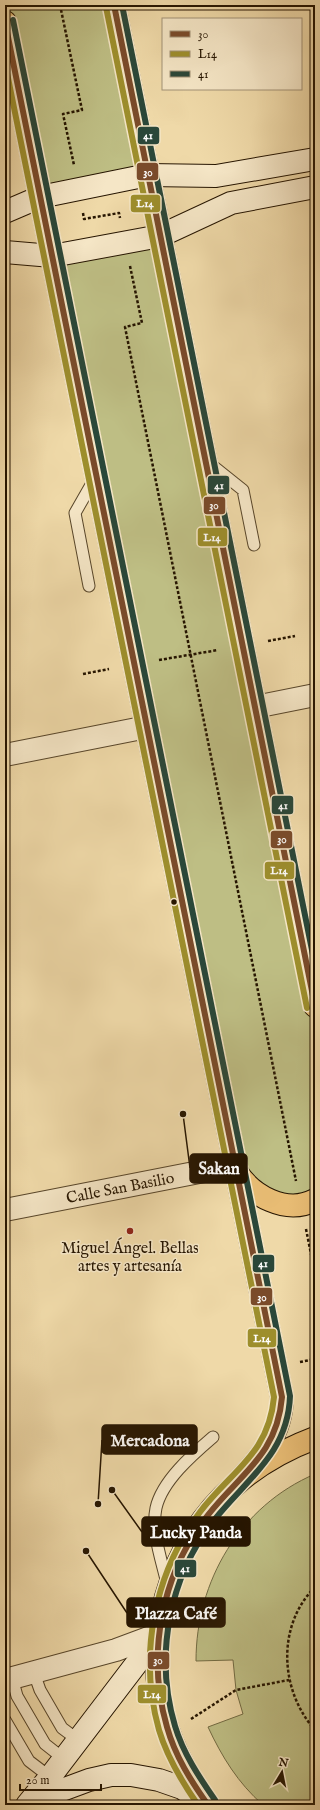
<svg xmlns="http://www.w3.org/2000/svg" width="320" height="1810" font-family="'IM FELL English',serif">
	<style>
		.green { fill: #bebe84; stroke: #726a42 }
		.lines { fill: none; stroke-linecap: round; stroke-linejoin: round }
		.lane-casing { stroke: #58462a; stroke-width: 13 }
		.street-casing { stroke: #58462a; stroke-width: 24 }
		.secondary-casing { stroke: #261500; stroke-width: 24 }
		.primary-casing { stroke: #261500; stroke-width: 24 }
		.path { stroke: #261500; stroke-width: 2.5; stroke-dasharray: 3 2; stroke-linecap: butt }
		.lane { stroke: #f5e6c6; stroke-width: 11 }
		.street { stroke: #f5e6c6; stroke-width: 22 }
		.secondary { stroke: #f5e6c6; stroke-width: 22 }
		.primary { stroke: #e8bc74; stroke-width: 22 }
		.bus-1-casing { stroke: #f5e6c6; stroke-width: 9 }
		.bus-2-casing { stroke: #f5e6c6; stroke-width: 9 }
		.bus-3-casing { stroke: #f5e6c6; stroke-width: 9 }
		.bus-1 { stroke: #7a4b2a; stroke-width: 6 }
		.bus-2 { stroke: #9d8e2c; stroke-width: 6 }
		.bus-3 { stroke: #2a4739; stroke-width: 6 }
		.bus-dot { fill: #261500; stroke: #f5e6c6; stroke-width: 1.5 }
		.poi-dot { fill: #8f2418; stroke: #f5e6c6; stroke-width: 1.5 }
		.labels { text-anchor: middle; stroke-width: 3; stroke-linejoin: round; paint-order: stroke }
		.street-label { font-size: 16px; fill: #261500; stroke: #f5e6c6 }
		.poi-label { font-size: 16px; fill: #261500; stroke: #f5e6c6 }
		.leader { fill: none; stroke: #261500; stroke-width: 1.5 }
		.callout-dot { fill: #261500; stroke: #f5e6c6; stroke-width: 1.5 }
		.callout { fill: #261500; stroke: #261500; stroke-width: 1.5 }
		.callout-label { font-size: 17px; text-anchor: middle; font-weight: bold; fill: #fff }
		.line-badge { stroke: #f5e6c6; stroke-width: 1.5 }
		.badge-label { font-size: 11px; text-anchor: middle; font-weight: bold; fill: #fff }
	</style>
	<rect width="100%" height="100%" fill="#efd9a8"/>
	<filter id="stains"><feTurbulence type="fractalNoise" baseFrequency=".005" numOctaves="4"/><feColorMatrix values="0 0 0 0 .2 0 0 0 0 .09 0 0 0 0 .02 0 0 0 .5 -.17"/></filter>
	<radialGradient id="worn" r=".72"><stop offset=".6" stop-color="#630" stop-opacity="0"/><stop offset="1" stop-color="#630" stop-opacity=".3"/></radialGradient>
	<path class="green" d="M5 5H114L148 175 40 197 5 22Z
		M160 236 315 1006V1200L248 1186 52 256Z
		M315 1474V1805H263C238 1783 222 1757 208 1727L243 1714 236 1690 233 1660 196 1661C196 1581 240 1506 315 1474Z"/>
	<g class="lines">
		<g class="lane-casing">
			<path id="lane" d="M208 462 243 490 254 545
				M89 586 75 513 95 478
				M167 1584C162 1561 151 1532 156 1508 162 1481 192 1455 213 1437
				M34 1673 40 1690 62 1728 78 1740
				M12 1678 17 1696 45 1744 64 1759
				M5 1720 29 1761 50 1777"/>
		</g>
		<g class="street-casing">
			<path id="street" d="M255 707 315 695
				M5 755 147 727
				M5 1210 235 1165
				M5 1680 116 1650 159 1634"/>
		</g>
		<g class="secondary-casing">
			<path id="secondary" d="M5 212 40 197 148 175 216 176 315 159
				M5 252 52 256 160 236 231 203 315 187
				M33 1804 62 1790 89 1780 111 1775H131L159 1780 182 1788 207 1805
				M27 1805 50 1777 159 1634"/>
		</g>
		<g class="primary-casing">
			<path id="primary" d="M114 5 315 1006
				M5 22 282 1397C282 1435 259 1460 234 1486
				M236 1171C252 1196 286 1215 315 1200
				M208 1805C191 1781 176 1756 167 1727 141 1643 168 1545 234 1486 257 1465 286 1449 315 1438"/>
		</g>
		<path class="path" d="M60 5 82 110 63 114 74 165
			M83 213 84 219 119 213 120 218
			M130 266 142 323 125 327 296 1181
			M268 641 295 636
			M159 660 218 650
			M83 674 109 669
			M306 1229 315 1274
			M300 1362 315 1359
			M315 1587C276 1626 280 1691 315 1730
			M191 1719 236 1690 289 1680"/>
		<use href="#lane" class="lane"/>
		<use href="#street" class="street"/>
		<use href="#secondary" class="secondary"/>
		<use href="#primary" class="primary"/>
		<g class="bus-1-casing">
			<path id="bus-1" d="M114 5 315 1006
				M5 22 282 1397C277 1455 241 1473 208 1515 161 1574 146 1655 167 1727 175 1756 191 1781 208 1805"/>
		</g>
		<g class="bus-2-casing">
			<path id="bus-2" d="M106 7 307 1008
				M5 63 274 1397C269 1454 231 1471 200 1512 154 1574 138 1655 159 1730 167 1757 182 1782 198 1805"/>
		</g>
		<g class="bus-3-casing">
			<path id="bus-3" d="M122 5 315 965
				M13 20 290 1396C288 1453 247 1479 215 1519 169 1576 154 1656 175 1726 183 1753 199 1777 215 1800"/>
		</g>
		<use href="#bus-1" class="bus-1"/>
		<use href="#bus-2" class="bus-2"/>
		<use href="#bus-3" class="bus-3"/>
	</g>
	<circle class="bus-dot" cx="174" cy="902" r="3.5"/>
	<circle class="poi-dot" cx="130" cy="1231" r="4"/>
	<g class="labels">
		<g class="street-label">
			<text transform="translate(120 1187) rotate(-11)" y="6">Calle San Basilio</text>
		</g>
		<g class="poi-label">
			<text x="130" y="1253">Miguel Ángel. Bellas<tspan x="130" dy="18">artes y artesanía</tspan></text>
		</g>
	</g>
	<path class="leader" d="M183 1114L190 1168M98 1504L102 1440M112 1490L142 1532M86 1551L127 1613"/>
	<g class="callout-dot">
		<circle cx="183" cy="1114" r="4"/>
		<circle cx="98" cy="1504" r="4"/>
		<circle cx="112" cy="1490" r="4"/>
		<circle cx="86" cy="1551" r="4"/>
	</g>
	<g class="callout">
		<rect x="190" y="1154" width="57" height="29" rx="4"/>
		<rect x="102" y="1425" width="95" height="29" rx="4"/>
		<rect x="142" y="1517" width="108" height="29" rx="4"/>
		<rect x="127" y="1598" width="98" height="29" rx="4"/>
	</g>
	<g class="callout-label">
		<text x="219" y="1174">Sakan</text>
		<text x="150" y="1446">Mercadona</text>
		<text x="196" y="1538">Lucky Panda</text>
		<text x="176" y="1619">Plazza Café</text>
	</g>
	<g class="line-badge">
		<rect x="137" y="126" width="23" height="19" rx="4" fill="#2a4739"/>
		<rect x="136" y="162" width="23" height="19" rx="4" fill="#7a4b2a"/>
		<rect x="130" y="194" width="31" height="19" rx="4" fill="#9d8e2c"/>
		<rect x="207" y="475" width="23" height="20" rx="4" fill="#2a4739"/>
		<rect x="203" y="496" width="23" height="19" rx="4" fill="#7a4b2a"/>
		<rect x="197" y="527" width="31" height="20" rx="4" fill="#9d8e2c"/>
		<rect x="271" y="795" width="23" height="20" rx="4" fill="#2a4739"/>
		<rect x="270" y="830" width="23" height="19" rx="4" fill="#7a4b2a"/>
		<rect x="264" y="861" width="31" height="19" rx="4" fill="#9d8e2c"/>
		<rect x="252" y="1254" width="23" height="19" rx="4" fill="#2a4739"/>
		<rect x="250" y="1287" width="23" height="19" rx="4" fill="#7a4b2a"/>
		<rect x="247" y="1328" width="30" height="20" rx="4" fill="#9d8e2c"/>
		<rect x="174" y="1559" width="23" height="19" rx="4" fill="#2a4739"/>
		<rect x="147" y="1651" width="23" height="19" rx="4" fill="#7a4b2a"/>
		<rect x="137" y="1684" width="30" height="20" rx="4" fill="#9d8e2c"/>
	</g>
	<g class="badge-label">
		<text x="148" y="139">41</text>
		<text x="148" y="176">30</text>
		<text x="145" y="207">L14</text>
		<text x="219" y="489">41</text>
		<text x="214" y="509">30</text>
		<text x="212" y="541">L14</text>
		<text x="283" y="809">41</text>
		<text x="282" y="843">30</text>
		<text x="279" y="874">L14</text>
		<text x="263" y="1267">41</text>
		<text x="262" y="1301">30</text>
		<text x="262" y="1342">L14</text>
		<text x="185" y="1572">41</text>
		<text x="158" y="1664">30</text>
		<text x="152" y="1698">L14</text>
	</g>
	<rect width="320" height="1810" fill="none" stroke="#efd9a8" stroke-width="20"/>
	<rect x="6" y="6" width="308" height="1798" fill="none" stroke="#261500" stroke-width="2"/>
	<rect x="10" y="10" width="300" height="1790" fill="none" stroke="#261500"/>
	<rect x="162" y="18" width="140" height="72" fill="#f5e6c6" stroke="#a29277"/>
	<rect x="170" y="31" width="20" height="6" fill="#7a4b2a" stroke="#a29277"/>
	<text x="198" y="38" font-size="12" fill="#261500">30</text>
	<rect x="170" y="51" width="20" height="6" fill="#9d8e2c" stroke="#a29277"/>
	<text x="198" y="58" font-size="12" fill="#261500">L14</text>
	<rect x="170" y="71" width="20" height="6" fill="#2a4739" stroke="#a29277"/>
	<text x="198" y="78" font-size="12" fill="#261500">41</text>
	<g transform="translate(282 1772) rotate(10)" stroke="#f5e6c6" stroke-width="3" paint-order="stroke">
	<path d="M0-3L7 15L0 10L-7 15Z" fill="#261500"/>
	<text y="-6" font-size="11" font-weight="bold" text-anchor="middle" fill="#261500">N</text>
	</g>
	<path d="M20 1784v6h81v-6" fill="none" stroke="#261500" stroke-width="2"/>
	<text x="26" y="1784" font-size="12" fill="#261500" stroke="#f5e6c6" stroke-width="3" paint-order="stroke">20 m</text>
	<rect width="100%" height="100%" filter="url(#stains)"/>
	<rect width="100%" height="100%" fill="url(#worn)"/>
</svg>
